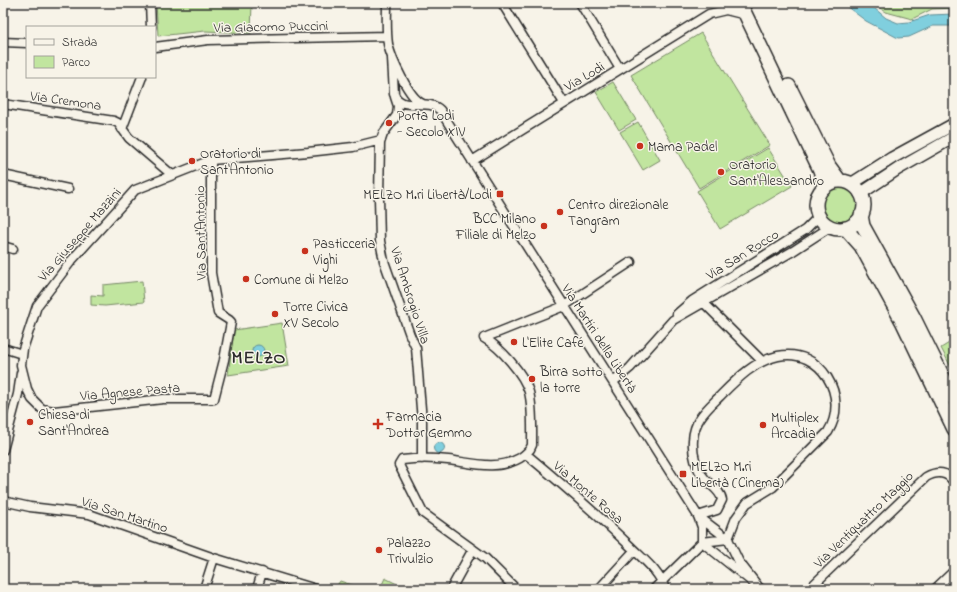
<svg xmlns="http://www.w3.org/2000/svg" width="957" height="592" font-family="'Indie Flower',sans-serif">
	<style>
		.green { fill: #c1e59f; stroke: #768865 }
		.water { fill: #80cfde; stroke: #5e8d96 }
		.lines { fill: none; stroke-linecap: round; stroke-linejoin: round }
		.minor-casing { stroke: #2b2b2b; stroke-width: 11 }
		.tertiary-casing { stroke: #2b2b2b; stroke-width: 14 }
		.primary-casing { stroke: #2b2b2b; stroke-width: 16 }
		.minor { stroke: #f7f3e8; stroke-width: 8 }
		.tertiary { stroke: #f7f3e8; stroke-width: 11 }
		.primary { stroke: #f7f3e8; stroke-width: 13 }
		.poi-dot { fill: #c8321e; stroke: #f7f3e8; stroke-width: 1.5 }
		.labels { text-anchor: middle; stroke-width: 3; stroke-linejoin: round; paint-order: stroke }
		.street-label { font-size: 14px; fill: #2b2b2b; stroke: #f7f3e8 }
		.poi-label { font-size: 14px; fill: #2b2b2b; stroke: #f7f3e8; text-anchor: start }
		.district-label { font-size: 18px; font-weight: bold; letter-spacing: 1px; fill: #2b2b2b; stroke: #f7f3e8 }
	</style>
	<rect width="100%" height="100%" fill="#f7f3e8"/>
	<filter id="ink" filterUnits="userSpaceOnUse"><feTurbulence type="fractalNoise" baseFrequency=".025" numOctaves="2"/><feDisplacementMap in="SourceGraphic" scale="8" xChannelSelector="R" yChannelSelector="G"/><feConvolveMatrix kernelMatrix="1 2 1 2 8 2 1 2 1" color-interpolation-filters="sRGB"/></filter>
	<g filter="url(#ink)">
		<path class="green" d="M156 3H252L251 33 205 31 158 36Z
			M873 3H954V8L932 9 912 19 886 12Z
			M701 33 770 145 699 188 631 75Z
			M613 82 636 120 619 130 596 92Z
			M638 122 660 160 643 170 620 132Z
			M768 148 792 186 720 229 697 191Z
			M819 205a20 20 0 1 1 40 0a20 20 0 1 1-40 0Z
			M142 281 144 302 105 306 91 305V295L103 296V285Z
			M282 323 289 366 228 375 234 330Z
			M954 340V373L941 348Z
			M385 578 397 584 395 589H380Z
			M340 581 364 589 336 587Z"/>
		<path class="water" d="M842 3H868L886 18 898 23 909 22 930 15 954 14V26H933L909 37 898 38 866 21Z
			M252 351a6 6 0 1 1 12 0a6 6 0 1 1-12 0Z
			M433.5 448a5.5 5.5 0 1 1 11 0a5.5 5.5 0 1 1-11 0Z"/>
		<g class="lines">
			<g class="minor-casing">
				<path id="minor" d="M150 3 151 27
					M387 3C387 16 386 30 388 44 391 58 409 99 423 104
					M502 3 564 103
					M580 3 620 69
					M3 42 27 43
					M155 47 208 40 387 36
					M392 58 394 94C401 113 428 97 440 110L698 516 702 527V542L654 589
					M395 97 398 106 397 115 383 134 380 143 379 197 380 241 384 261 410 335 416 348 422 421V459
					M3 104 114 121 118 123 129 138 171 174
					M122 129 142 77
					M211 160V273L218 313 229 320 231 322 224 360 214 399H163L54 411 42 409 32 399 27 389 21 365 23 349 37 306 72 260 135 190 211 160 308 152 353 147 381 140
					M472 161 709 14 726 10 746 15
					M3 175 68 189
					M3 246 13 249
					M700 299 762 361
					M677 314 692 301 805 230 819 216
					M484 338C500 347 524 374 529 392 533 408 532 428 532 445 530 451 526 454 520 458 497 471 472 463 448 460 433 458 416 458 402 460L399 465 423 513 485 558 516 589
					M484 338 564 306 631 262
					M3 348 22 354
					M613 382 630 368 673 320 793 251 830 227
					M3 450 18 394 21 373
					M526 454C562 484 597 514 631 547 644 560 659 571 665 589
					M3 501 30 507 89 514 214 558 316 589
					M698 516 717 510 722 500C721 491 711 486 705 479 696 469 692 454 693 440 694 420 706 410 719 397 736 380 754 361 778 356 821 347 850 397 828 432L773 487 747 503 736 518 728 539
					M699 517 728 539 739 562 757 585
					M702 542 761 589
					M702 542 728 539
					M204 589 214 558
					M257 589 262 572
					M451 589 473 549
					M599 589 634 551
					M809 589 926 477C937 471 948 471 954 483
					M935 589 954 571"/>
			</g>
			<g class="tertiary-casing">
				<path id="tertiary" d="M851 184 892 158 954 124
					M860 194 898 169 954 137"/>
			</g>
			<g class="primary-casing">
				<path id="primary" d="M740 3 820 170 825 186
					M789 86 829 166 840 181
					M816 205a24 24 0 1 1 48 0a24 24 0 1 1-48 0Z
					M861 215 863 226 914 318 954 399
					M845 228 861 246 903 323 954 429"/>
			</g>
			<use href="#minor" class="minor"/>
			<use href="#tertiary" class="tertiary"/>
			<use href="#primary" class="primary"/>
		</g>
	</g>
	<g class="poi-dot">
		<circle cx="389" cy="123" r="4"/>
		<circle cx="640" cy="146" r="4"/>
		<circle cx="192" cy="161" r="4"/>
		<circle cx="721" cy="172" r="4"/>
		<rect x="496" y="190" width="8" height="8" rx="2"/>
		<circle cx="560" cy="212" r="4"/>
		<circle cx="544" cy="226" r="4"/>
		<circle cx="305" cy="251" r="4"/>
		<circle cx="246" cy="279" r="4"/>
		<circle cx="275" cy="314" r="4"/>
		<circle cx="514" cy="342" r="4"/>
		<circle cx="532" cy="379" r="4"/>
		<circle cx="30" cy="422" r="4"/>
		<path d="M376 418h4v4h4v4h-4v4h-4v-4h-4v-4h4z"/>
		<circle cx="763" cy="425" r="4"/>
		<rect x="679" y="470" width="8" height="8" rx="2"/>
		<circle cx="379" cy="550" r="4"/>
	</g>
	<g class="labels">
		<g class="street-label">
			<text transform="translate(271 26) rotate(-1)" y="5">Via Giacomo Puccini</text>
			<text transform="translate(584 76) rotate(-31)" y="5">Via Lodi</text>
			<text transform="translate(66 100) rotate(8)" y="5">Via Cremona</text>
			<text transform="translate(200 233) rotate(-91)" y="5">Via Sant'Antonio</text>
			<text transform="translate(79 234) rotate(-49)" y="5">Via Giuseppe Mazzini</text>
			<text transform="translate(742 254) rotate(-32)" y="5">Via San Rocco</text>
			<text transform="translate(411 295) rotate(72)" y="5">Via Ambrogio Villa</text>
			<text transform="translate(600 338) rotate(57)" y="5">Via Martiri della Libertà</text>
			<text transform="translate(130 391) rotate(-5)" y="5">Via Agnese Pasta</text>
			<text transform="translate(589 492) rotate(41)" y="5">Via Monte Rosa</text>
			<text transform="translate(125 514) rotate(18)" y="5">Via San Martino</text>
			<text transform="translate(863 519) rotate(-44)" y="5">Via Ventiquattro Maggio</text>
		</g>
		<g class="poi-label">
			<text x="397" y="120">Porta Lodi<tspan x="397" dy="16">- Secolo XIV</tspan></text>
			<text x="648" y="151">Mama Padel</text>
			<text x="200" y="158">Oratorio di<tspan x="200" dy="16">Sant'Antonio</tspan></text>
			<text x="729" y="169">Oratorio<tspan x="729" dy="16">Sant'Alessandro</tspan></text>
			<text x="492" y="199" text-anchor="end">MELZO M.ri Libertà/Lodi</text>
			<text x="568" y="209">Centro direzionale<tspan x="568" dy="16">Tangram</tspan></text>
			<text x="536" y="223" text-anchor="end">BCC Milano<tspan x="536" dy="16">Filiale di Melzo</tspan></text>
			<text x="313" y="248">Pasticceria<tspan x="313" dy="16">Vighi</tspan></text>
			<text x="254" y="284">Comune di Melzo</text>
			<text x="283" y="311">Torre Civica<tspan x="283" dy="16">XV Secolo</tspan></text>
			<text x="522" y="347">L'Elite Café</text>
			<text x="540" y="376">Birra sotto<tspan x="540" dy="16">la torre</tspan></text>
			<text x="38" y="419">Chiesa di<tspan x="38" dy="16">Sant'Andrea</tspan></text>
			<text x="386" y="421">Farmacia<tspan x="386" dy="16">Dottor Gemmo</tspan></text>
			<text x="771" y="422">Multiplex<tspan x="771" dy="16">Arcadia</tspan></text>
			<text x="691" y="471">MELZO M.ri<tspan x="691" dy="16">Libertà (Cinema)</tspan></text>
			<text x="387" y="547">Palazzo<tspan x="387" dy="16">Trivulzio</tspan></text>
		</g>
		<g class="district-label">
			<text x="259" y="363">MELZO</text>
		</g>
	</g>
	<rect width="957" height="592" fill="none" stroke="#f7f3e8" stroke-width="16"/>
	<rect x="8" y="8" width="941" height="576" fill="none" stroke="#2b2b2b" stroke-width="1.5" filter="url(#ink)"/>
	<rect x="26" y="26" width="130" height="52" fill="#f7f3e8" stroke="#a5a39c"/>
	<rect x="34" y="39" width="20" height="6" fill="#f7f3e8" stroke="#a5a39c"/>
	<text x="62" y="46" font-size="12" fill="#2b2b2b">Strada</text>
	<rect x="34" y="56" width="20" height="12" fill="#c1e59f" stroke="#a5a39c"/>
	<text x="62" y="66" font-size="12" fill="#2b2b2b">Parco</text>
</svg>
